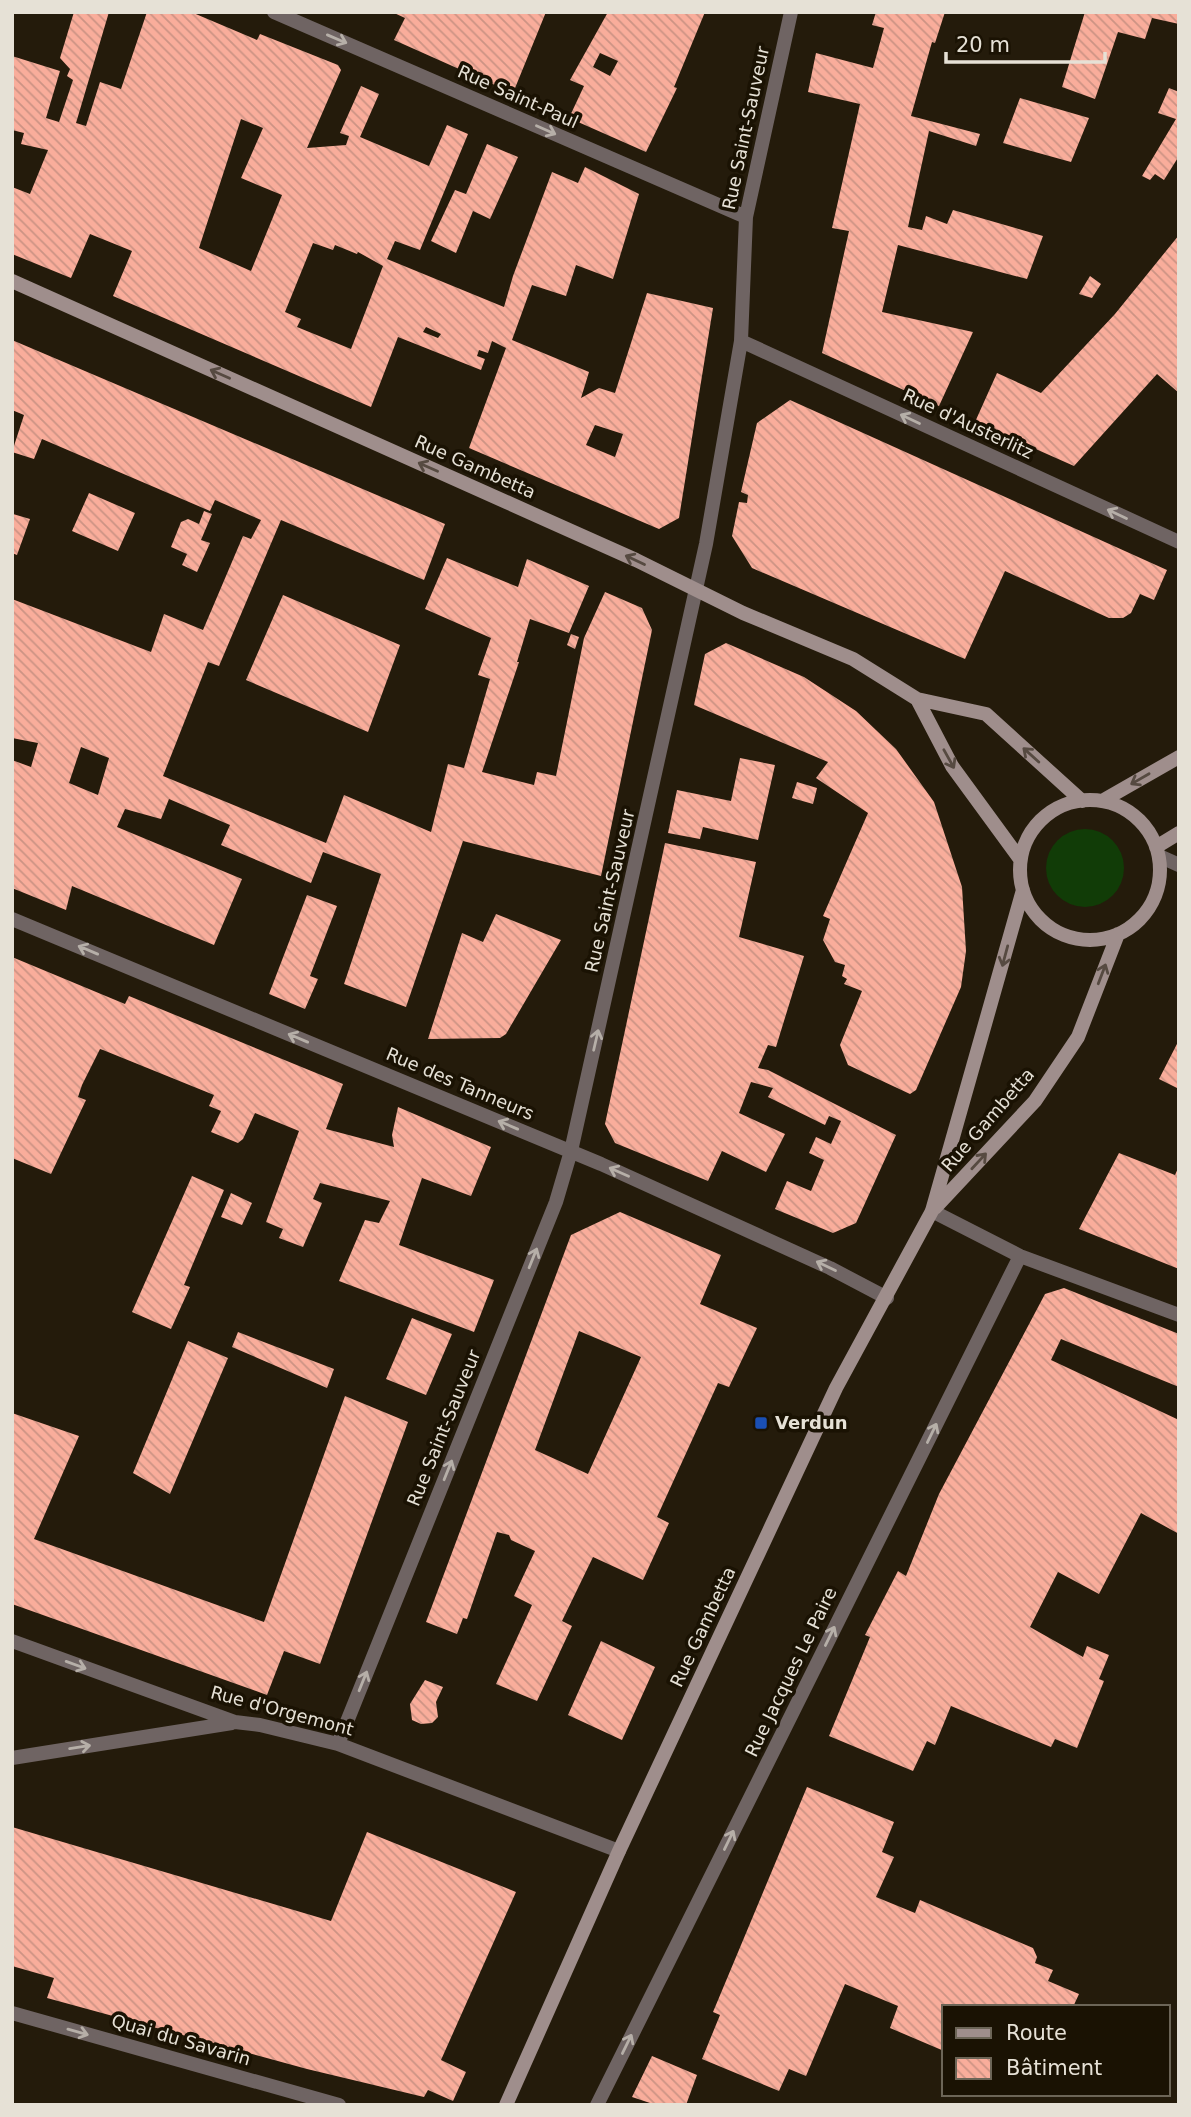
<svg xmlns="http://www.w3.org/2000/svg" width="1191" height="2117" font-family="'DejaVu Sans',sans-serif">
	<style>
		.green { fill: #113c07 }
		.building { fill: url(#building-back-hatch); fill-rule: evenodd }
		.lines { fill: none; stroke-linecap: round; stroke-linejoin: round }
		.street { stroke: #6f6463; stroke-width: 14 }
		.secondary { stroke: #9f8e8c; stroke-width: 14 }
		.oneway { stroke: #b6afa8 }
		.oneway2 { stroke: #564a41 }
		.transit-dot { fill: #1a4fb4; stroke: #1a1203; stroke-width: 2.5 }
		.labels { text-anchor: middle; stroke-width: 7; stroke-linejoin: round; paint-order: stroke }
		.street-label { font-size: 18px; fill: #e6e1d6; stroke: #1a1203 }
		.poi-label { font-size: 18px; font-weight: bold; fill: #e6e1d6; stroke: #1a1203; text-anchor: start }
	</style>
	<defs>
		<pattern id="building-back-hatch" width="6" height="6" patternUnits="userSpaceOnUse" patternTransform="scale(1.75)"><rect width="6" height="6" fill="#f9ad9b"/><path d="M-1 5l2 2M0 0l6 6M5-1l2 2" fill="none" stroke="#cc9384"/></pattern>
	</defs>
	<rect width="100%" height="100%" fill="#241b0b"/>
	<path class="green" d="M1046 868a39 39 0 1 1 78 0a39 39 0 1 1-78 0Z"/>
	<path class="building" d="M74 12H109L76 123 86 126 100 82 121 89 147 12H191L257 40 260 34 338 65 341 70 307 148 346 145 349 136 340 133 361 86 379 94 360 137 429 166 447 125 468 134 420 250 395 241 387 259 504 307 513 276 552 172 578 183 585 167 639 194 613 279 576 265 566 296 532 285 512 340 589 372 581 398 599 388 615 393 647 293 713 308 679 518 659 529 469 448 506 348 492 341 488 353 479 350 477 356 485 359 481 370 398 337 371 407 113 296 132 251 90 234 71 278 12 254V187L30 194 48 150 21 144 24 133 12 130V56L60 71 46 118 59 122 73 80 67 76 70 69 60 58ZM241 119 263 128 241 178 282 195 251 271 199 248ZM313 243 333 250 335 245 357 254 358 252 383 266 351 349 297 327 301 319 285 312ZM426 327 441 334 438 338 423 332ZM595 425 623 434 615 457 586 445Z
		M392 12H546L513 93 394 40 405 18Z
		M608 12H705L674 87 677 88 646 152 569 118 584 86 570 80ZM600 53 618 61 610 76 593 67Z
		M876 12H945L935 43 932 42 911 116 980 134 976 146 929 131 908 227 922 230 926 216 947 224 953 210 1043 236 1027 279 898 245 882 312 973 332 939 406 822 353 849 231 832 228 860 104 808 92 816 53 873 68 884 28 872 25Z
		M1085 12H1179V24L1152 18 1145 39 1118 32 1095 99 1062 87Z
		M1169 88 1179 92V156L1164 180 1155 174 1150 180 1142 176 1176 119 1158 113Z
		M1020 98 1089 118 1071 162 1003 143Z
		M487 144 518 157 490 219 473 211 456 253 431 241 455 190 466 194Z
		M1179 235V393L1157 374 1074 466 975 422 997 373 1041 393 1115 314Z
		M1090 276 1101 284 1092 298 1079 294Z
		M12 340 445 524 424 580 281 520 219 666 208 662 163 776 326 843 344 795 431 832 448 764 464 768 490 679 478 675 491 638 425 609 447 558 518 587 527 559 589 586 569 633 530 619 517 662H519L482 772 534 785 537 772 556 776 584 638 605 592 642 608 652 630 601 876 463 841 406 1007 344 984 381 874 323 852 311 883 221 845 230 825 169 799 161 819 125 809 117 827 242 879 214 945 72 886 66 910 12 888V760L31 767 38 743 12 738V599L151 652 164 614 203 630 243 536 251 539 261 520 215 500 210 511 42 439 34 459 12 452 24 415 12 410ZM81 747 109 758 98 795 69 783Z
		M790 400 1167 570 1154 600 1140 594 1131 613 1123 618H1109L1005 571 965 659 752 568 732 536 739 502 747 503 748 495 741 492 757 423Z
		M89 493 135 513 118 551 72 531Z
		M204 511 212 514 201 540 210 543 197 572 182 565 187 554 171 547 181 522 188 519 199 524Z
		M13 514 30 519 17 555 12 553Z
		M283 595 400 645 368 732 246 680Z
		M571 634 579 637 575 649 567 645Z
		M726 643 804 677 856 711 896 749 934 802 962 887 966 951 961 987 916 1090 910 1094 848 1065 840 1045 862 991 844 984 847 979 842 976 845 965 835 962 823 940 830 919 823 916 868 813 816 778 828 762 694 705 705 654Z
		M740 758 775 765 758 840 703 827 700 839 668 833 677 790 731 801Z
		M797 782 817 788 813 804 792 798Z
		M665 843 756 862 739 937 804 956 776 1047 768 1045 758 1068 768 1070 896 1135 856 1223 833 1233 775 1209 787 1181 811 1191 824 1160 809 1153 816 1137 831 1144 841 1121 829 1116 825 1125 768 1097 773 1088 751 1082 739 1113 785 1134 766 1172 722 1151 708 1181 615 1143 605 1124Z
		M307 895 337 906 310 976 318 979 305 1009 269 994Z
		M496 914 561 940 506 1034 500 1038 428 1039 462 933 483 942Z
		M12 957 125 1004 129 996 343 1084 326 1129 394 1147 392 1135 398 1107 491 1147 471 1196 422 1178 399 1245 494 1280 474 1332 339 1281 365 1220 379 1223 390 1201 320 1183 313 1199 322 1203 303 1247 279 1238 283 1229 266 1222 299 1131 255 1113 243 1139 238 1143 211 1132 221 1111 209 1106 214 1095 103 1050 100 1049 82 1085 78 1097 86 1100 51 1174 12 1158Z
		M1179 1040V1089L1159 1079Z
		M1119 1153 1175 1175 1179 1166V1269L1079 1229Z
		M192 1176 224 1190 184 1285 190 1287 171 1329 132 1312Z
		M231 1193 252 1203 242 1225 221 1217Z
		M620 1212 721 1255 700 1304 757 1328 729 1387 718 1383 657 1517 669 1523 643 1580 593 1557 562 1621 572 1626 537 1701 496 1684 532 1605 514 1596 535 1551 511 1540 509 1535 497 1532 467 1619 463 1618 457 1634 426 1622 571 1235ZM579 1331 641 1357 588 1474 535 1450Z
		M1064 1288 1179 1334V1387L1061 1339 1051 1360 1179 1420V1534L1141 1513 1099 1594 1058 1572 1030 1627 1083 1657 1087 1646 1109 1655 1099 1679 1104 1681 1077 1748 1055 1739 1051 1747 951 1706 935 1745 927 1741 913 1771 829 1736 870 1637 865 1635 898 1571 906 1576 939 1494 1045 1294Z
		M412 1318 452 1334 426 1395 386 1379Z
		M238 1332 334 1369 327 1388 232 1347Z
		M188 1341 228 1358 170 1494 133 1473Z
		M345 1396 408 1422 320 1664 284 1651 267 1695 12 1604V1413L79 1436 34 1539 264 1622Z
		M601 1641 655 1667 622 1740 568 1715Z
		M425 1680 443 1687 436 1702 438 1717 432 1723 421 1724 412 1720 410 1704Z
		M807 1787 894 1822 882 1852 894 1857 876 1897 915 1913 920 1900 1033 1948 1037 1957 1035 1963 1053 1970 1048 1981 1079 1994 1073 2007H944V2051L890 2028 898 2006 845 1984 806 2076 789 2069 779 2091 702 2059 720 2015 713 2012Z
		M12 1827 331 1921 367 1832 516 1892 441 2060 466 2072 453 2101 428 2090 424 2097 307 2069 47 1998 54 1978 12 1966Z
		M652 2056 697 2075 686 2105H656L632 2097Z"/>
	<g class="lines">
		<path class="street" d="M274 12 746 217
			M741 341 1179 542
			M1159 856 1179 865
			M12 919 601 1164 830 1268 887 1298
			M932 1211 1020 1256 1179 1315
			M12 1641 235 1722 260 1725 338 1744 619 1851
			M338 1744 556 1202 571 1151 706 544 741 341 746 217 791 12
			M12 1758 232 1723
			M12 2013 339 2105
			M597 2105 1020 1256"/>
		<path class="secondary" d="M12 281 636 560 743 613 853 659 917 699 986 714 1082 801
			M917 699 952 766 1020 859
			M1020 870a70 70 0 1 1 140 0a70 70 0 1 1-140 0Z
			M1102 801 1179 757
			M1156 847 1179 833
			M935 1208 1035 1101 1078 1037 1118 934
			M506 2105 619 1851 836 1388 932 1211 1023 890"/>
	</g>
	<defs><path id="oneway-shaft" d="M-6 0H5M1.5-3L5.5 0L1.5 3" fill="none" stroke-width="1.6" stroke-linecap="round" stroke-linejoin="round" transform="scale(1.75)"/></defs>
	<g class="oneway">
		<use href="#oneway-shaft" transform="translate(337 39) rotate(23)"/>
		<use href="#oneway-shaft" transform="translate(546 130) rotate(24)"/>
		<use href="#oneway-shaft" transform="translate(910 419) rotate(-155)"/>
		<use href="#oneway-shaft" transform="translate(1117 514) rotate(-155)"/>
		<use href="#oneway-shaft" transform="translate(88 950) rotate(-157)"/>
		<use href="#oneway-shaft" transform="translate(298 1038) rotate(-157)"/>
		<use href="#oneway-shaft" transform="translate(596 1040) rotate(-77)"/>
		<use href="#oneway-shaft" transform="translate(508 1125) rotate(-157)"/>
		<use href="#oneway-shaft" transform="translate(619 1172) rotate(-156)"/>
		<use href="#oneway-shaft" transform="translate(533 1258) rotate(-68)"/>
		<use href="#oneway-shaft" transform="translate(826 1266) rotate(-154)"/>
		<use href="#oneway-shaft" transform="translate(932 1433) rotate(-64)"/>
		<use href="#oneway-shaft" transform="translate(448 1470) rotate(-68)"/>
		<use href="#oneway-shaft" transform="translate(830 1636) rotate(-64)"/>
		<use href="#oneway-shaft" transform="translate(76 1665) rotate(20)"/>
		<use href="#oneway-shaft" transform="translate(363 1681) rotate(-68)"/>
		<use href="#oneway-shaft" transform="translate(80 1747) rotate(-9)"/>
		<use href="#oneway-shaft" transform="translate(729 1840) rotate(-64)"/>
		<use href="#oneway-shaft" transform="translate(78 2032) rotate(16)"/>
		<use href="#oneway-shaft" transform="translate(627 2044) rotate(-64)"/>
	</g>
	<g class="oneway2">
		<use href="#oneway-shaft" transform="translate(220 374) rotate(-156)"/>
		<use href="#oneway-shaft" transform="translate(428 467) rotate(-156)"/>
		<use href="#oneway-shaft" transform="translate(635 560) rotate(-155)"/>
		<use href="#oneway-shaft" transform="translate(1031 755) rotate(-138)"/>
		<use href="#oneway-shaft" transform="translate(949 759) rotate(61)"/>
		<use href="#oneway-shaft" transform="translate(1140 779) rotate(150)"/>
		<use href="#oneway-shaft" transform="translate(1005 956) rotate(105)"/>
		<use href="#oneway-shaft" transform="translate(1102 974) rotate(-69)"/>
		<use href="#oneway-shaft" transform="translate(979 1161) rotate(-47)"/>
	</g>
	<rect class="transit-dot" x="754" y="1416" width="14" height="14" rx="3.5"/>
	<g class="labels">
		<g class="street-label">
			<text transform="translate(518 97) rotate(24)" y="6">Rue Saint-Paul</text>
			<text transform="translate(746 128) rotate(-78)" y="6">Rue Saint-Sauveur</text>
			<text transform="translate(968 424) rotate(25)" y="6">Rue d'Austerlitz</text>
			<text transform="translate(475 467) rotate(24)" y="6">Rue Gambetta</text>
			<text transform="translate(610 891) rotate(-77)" y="6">Rue Saint-Sauveur</text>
			<text transform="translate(460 1084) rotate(23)" y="6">Rue des Tanneurs</text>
			<text transform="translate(988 1120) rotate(-49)" y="6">Rue Gambetta</text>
			<text transform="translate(444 1428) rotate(-68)" y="6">Rue Saint-Sauveur</text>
			<text transform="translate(703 1627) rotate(-65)" y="6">Rue Gambetta</text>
			<text transform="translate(791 1672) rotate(-64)" y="6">Rue Jacques Le Paire</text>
			<text transform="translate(282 1711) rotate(15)" y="6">Rue d'Orgemont</text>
			<text transform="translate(181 2040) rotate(16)" y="6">Quai du Savarin</text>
		</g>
		<g class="poi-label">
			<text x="775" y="1429">Verdun</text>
		</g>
	</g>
	<rect width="1191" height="2117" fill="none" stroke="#e6e1d6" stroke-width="28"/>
	<rect x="942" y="2005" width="228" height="91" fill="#1a1203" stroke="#6c6557" stroke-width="2"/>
	<rect x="956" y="2028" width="35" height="10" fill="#9f8e8c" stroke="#6c6557" stroke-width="2"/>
	<text x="1006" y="2040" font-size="21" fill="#e6e1d6">Route</text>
	<rect x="956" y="2058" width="35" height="21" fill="url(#building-back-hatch)" stroke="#6c6557" stroke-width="2"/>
	<text x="1006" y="2075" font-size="21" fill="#e6e1d6">Bâtiment</text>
	<path d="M946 52v10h159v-10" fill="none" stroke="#e6e1d6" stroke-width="3.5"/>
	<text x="956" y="52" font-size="21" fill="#e6e1d6" stroke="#1a1203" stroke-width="5" paint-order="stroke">20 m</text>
</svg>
